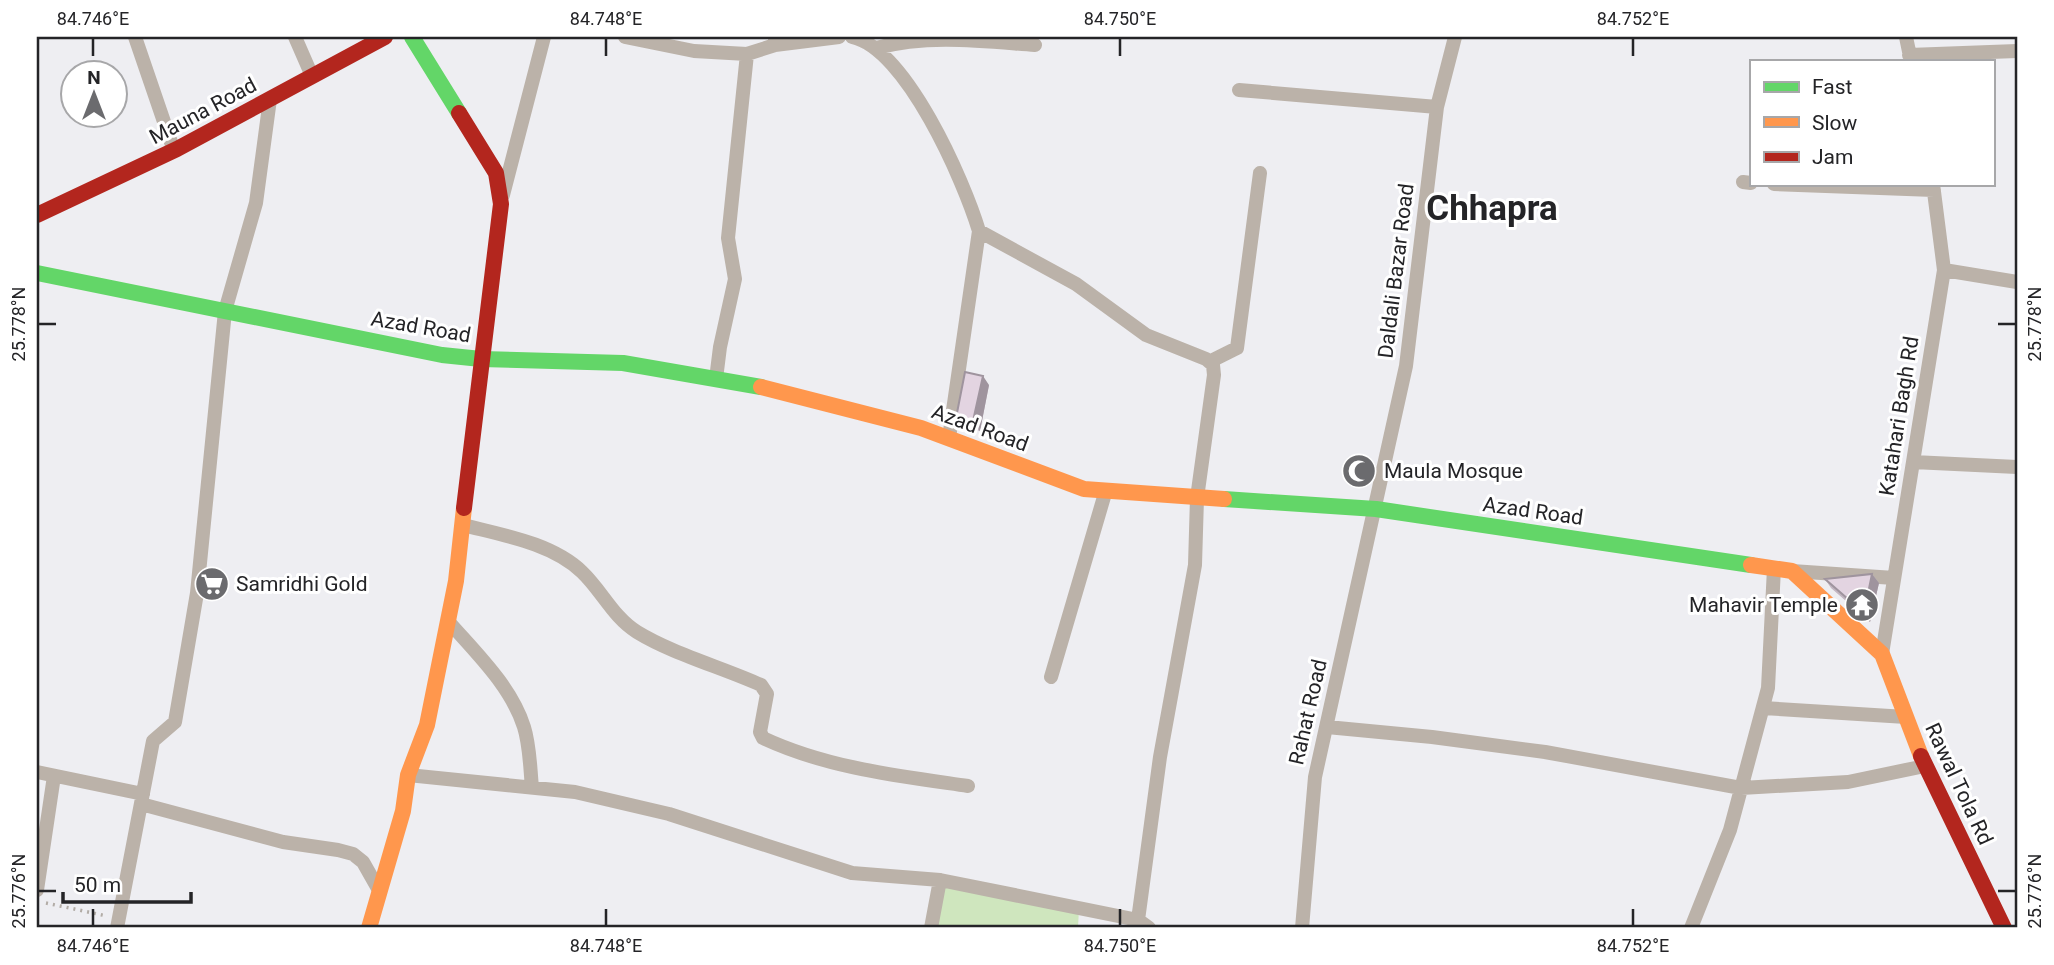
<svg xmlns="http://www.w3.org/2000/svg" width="2054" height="965" font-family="Roboto,sans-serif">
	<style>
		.green { fill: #cfe6be }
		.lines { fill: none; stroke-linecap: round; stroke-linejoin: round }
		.path { stroke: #b2aca6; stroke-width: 3.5; stroke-dasharray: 2 5; stroke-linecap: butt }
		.street { stroke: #bbb2a9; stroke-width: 14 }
		.fast { stroke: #63d668; stroke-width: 16 }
		.slow { stroke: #ff974d; stroke-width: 16 }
		.jam { stroke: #b3261e; stroke-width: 16 }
		.wall { fill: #c3b6c2 }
		.shaded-wall { fill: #9f949e }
		.building { fill: #e3d4e1; stroke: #9f949e; stroke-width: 2 }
		.ticks { fill: none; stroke: #242427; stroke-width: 2.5 }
		.labels { text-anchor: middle; stroke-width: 6; stroke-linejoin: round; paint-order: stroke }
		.street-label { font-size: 21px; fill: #242427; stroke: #fff }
		.poi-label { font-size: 21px; fill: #242427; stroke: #fff; text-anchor: start }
		.town-label { font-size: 35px; font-weight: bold; fill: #242427; stroke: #fff }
		.neatline { fill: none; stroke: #242427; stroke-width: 2.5 }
		.ticks-label { font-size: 18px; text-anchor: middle; fill: #242427 }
	</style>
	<rect width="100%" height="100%" fill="#eeeef2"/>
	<path class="green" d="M940 880 1079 908 1078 928H931Z"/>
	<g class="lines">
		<path class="path" d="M46 903 107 916"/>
		<path class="street" d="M135 37 174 151
			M295 37 312 76
			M625 37 694 51 747 54 775 45
			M852 37C906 48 964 181 979 231L949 438
			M1906 37 1911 61
			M775 38V45L839 37
			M876 48C929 34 982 41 1035 45
			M1909 55 2017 51
			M1239 90 1437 107
			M1743 182 1751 183
			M1774 184 1934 190
			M503 195 544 37
			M979 231 1076 284 1146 335 1206 359 1213 365 1214 375 1197 498 1195 565 1160 757 1138 920V928
			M1944 270 2017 282
			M1211 361 1237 348 1260 173
			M716 379 720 347 735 279 728 238 747 54
			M1913 462 2017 467
			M463 525C502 535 552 543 582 572 602 591 613 617 637 632 673 654 721 667 761 685L767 694 760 732 763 738C827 768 899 776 968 786
			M1792 571 1894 578
			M448 621C476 653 511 686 524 727 530 746 530 768 532 787
			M1882 654 1944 270 1933 184
			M1051 677 1106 490
			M1763 708 1906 717
			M1327 727 1432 737 1545 752 1741 788 1848 782 1925 766
			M37 772 143 794
			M408 775 575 792 669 814 852 873 940 880 1138 920 1149 928
			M141 804 283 842 338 850 353 854 363 862 380 892
			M37 890 54 776
			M117 928 153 741 175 722 197 593 225 311 256 203 270 99
			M931 928 940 880
			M1302 928 1315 777 1406 366 1437 107 1455 37
			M1691 928 1730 830 1768 688 1774 568"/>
		<path class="fast" d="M412 37 459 113
			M37 273 442 355 481 359 623 363 761 387
			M1224 499 1376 509 1751 565"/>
		<path class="slow" d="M761 387 921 428 1084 489 1224 499
			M1751 565 1792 571 1882 654 1921 756
			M369 928 403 811 408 775 427 725 456 581 464 508"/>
		<path class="jam" d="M459 113 496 173 501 204 464 508
			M37 215 177 149 385 37
			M1921 756 2004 928"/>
	</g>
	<path class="wall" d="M989 385 980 431 962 427 956 418Z
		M1872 574 1879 583 1870 622 1831 588 1825 579Z"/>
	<path class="shaded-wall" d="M983 376 989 385 980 431 973 421Z
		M1872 574 1879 583 1870 622 1864 613Z"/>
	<path class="building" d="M965 372 983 376 973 421 956 418Z
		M1872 574 1864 613 1825 579Z"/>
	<path class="ticks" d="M93 38V56M606 38V56M1120 38V56M1633 38V56M38 324H56M1998 324H2016M38 891H56M1998 891H2016M93 909V926M606 909V926M1120 909V926M1633 909V926"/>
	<defs>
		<g id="mosque-disc" transform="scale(1.75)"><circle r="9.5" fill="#6b6b6e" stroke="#fff"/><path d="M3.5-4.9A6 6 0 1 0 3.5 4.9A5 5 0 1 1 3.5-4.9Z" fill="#fff"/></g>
		<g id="supermarket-disc" transform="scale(1.75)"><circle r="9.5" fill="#6b6b6e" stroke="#fff"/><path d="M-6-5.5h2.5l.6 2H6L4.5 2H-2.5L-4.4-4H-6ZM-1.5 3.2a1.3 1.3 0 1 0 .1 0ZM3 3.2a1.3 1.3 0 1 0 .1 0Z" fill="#fff"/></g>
		<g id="temple-disc" transform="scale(1.75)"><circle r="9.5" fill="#6b6b6e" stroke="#fff"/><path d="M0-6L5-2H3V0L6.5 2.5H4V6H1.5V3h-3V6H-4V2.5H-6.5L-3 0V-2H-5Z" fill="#fff"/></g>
	</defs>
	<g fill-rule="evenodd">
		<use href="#mosque-disc" x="1359" y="471"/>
		<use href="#supermarket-disc" x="212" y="584"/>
		<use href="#temple-disc" x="1862" y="605"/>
	</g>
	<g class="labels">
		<g class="street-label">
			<text transform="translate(203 111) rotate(-28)" y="7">Mauna Road</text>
			<text transform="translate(1396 271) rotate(-83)" y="7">Daldali Bazar Road</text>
			<text transform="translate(421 327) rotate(10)" y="7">Azad Road</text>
			<text transform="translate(1899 416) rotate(-81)" y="7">Katahari Bagh Rd</text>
			<text transform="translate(980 428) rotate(20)" y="7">Azad Road</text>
			<text transform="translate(1533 511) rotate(8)" y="7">Azad Road</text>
			<text transform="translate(1308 712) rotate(-77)" y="7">Rahat Road</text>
			<text transform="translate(1959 784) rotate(65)" y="7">Rawal Tola Rd</text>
		</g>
		<g class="poi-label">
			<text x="1384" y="478">Maula Mosque</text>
			<text x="236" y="591">Samridhi Gold</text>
			<text x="1838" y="612" text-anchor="end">Mahavir Temple</text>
		</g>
		<g class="town-label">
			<text x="1492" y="220">Chhapra</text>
		</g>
	</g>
	<rect width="2054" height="965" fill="none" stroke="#ffffff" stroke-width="77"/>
	<rect x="1750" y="60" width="245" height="126" fill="#ffffff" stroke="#a7a7a9" stroke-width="2"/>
	<rect x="1764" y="82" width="35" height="10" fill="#63d668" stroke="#a7a7a9" stroke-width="2"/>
	<text x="1812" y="94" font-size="21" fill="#242427">Fast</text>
	<rect x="1764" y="117" width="35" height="10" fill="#ff974d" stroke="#a7a7a9" stroke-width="2"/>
	<text x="1812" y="130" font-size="21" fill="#242427">Slow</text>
	<rect x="1764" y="152" width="35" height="10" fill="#b3261e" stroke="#a7a7a9" stroke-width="2"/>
	<text x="1812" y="164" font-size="21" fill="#242427">Jam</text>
	<g transform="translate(94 94)"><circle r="33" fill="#ffffff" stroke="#a7a7a9" stroke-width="2"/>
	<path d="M0-5L12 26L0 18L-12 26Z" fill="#6b6b6e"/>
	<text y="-10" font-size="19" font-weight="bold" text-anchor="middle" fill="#242427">N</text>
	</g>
	<path d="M63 892v10h128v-10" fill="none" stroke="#242427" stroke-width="3.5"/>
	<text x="74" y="892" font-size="21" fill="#242427" stroke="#ffffff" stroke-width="5" paint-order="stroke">50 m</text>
	<rect x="38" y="38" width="1978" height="888" class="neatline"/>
	<g class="ticks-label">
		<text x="93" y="25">84.746°E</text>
		<text x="606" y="25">84.748°E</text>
		<text x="1120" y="25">84.750°E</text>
		<text x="1633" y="25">84.752°E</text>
		<text transform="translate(19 324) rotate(-90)" y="6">25.778°N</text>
		<text transform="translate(2035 324) rotate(-90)" y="6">25.778°N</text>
		<text transform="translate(19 891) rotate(-90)" y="6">25.776°N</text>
		<text transform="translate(2035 891) rotate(-90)" y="6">25.776°N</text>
		<text x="93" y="952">84.746°E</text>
		<text x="606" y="952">84.748°E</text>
		<text x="1120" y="952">84.750°E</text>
		<text x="1633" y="952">84.752°E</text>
	</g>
</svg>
